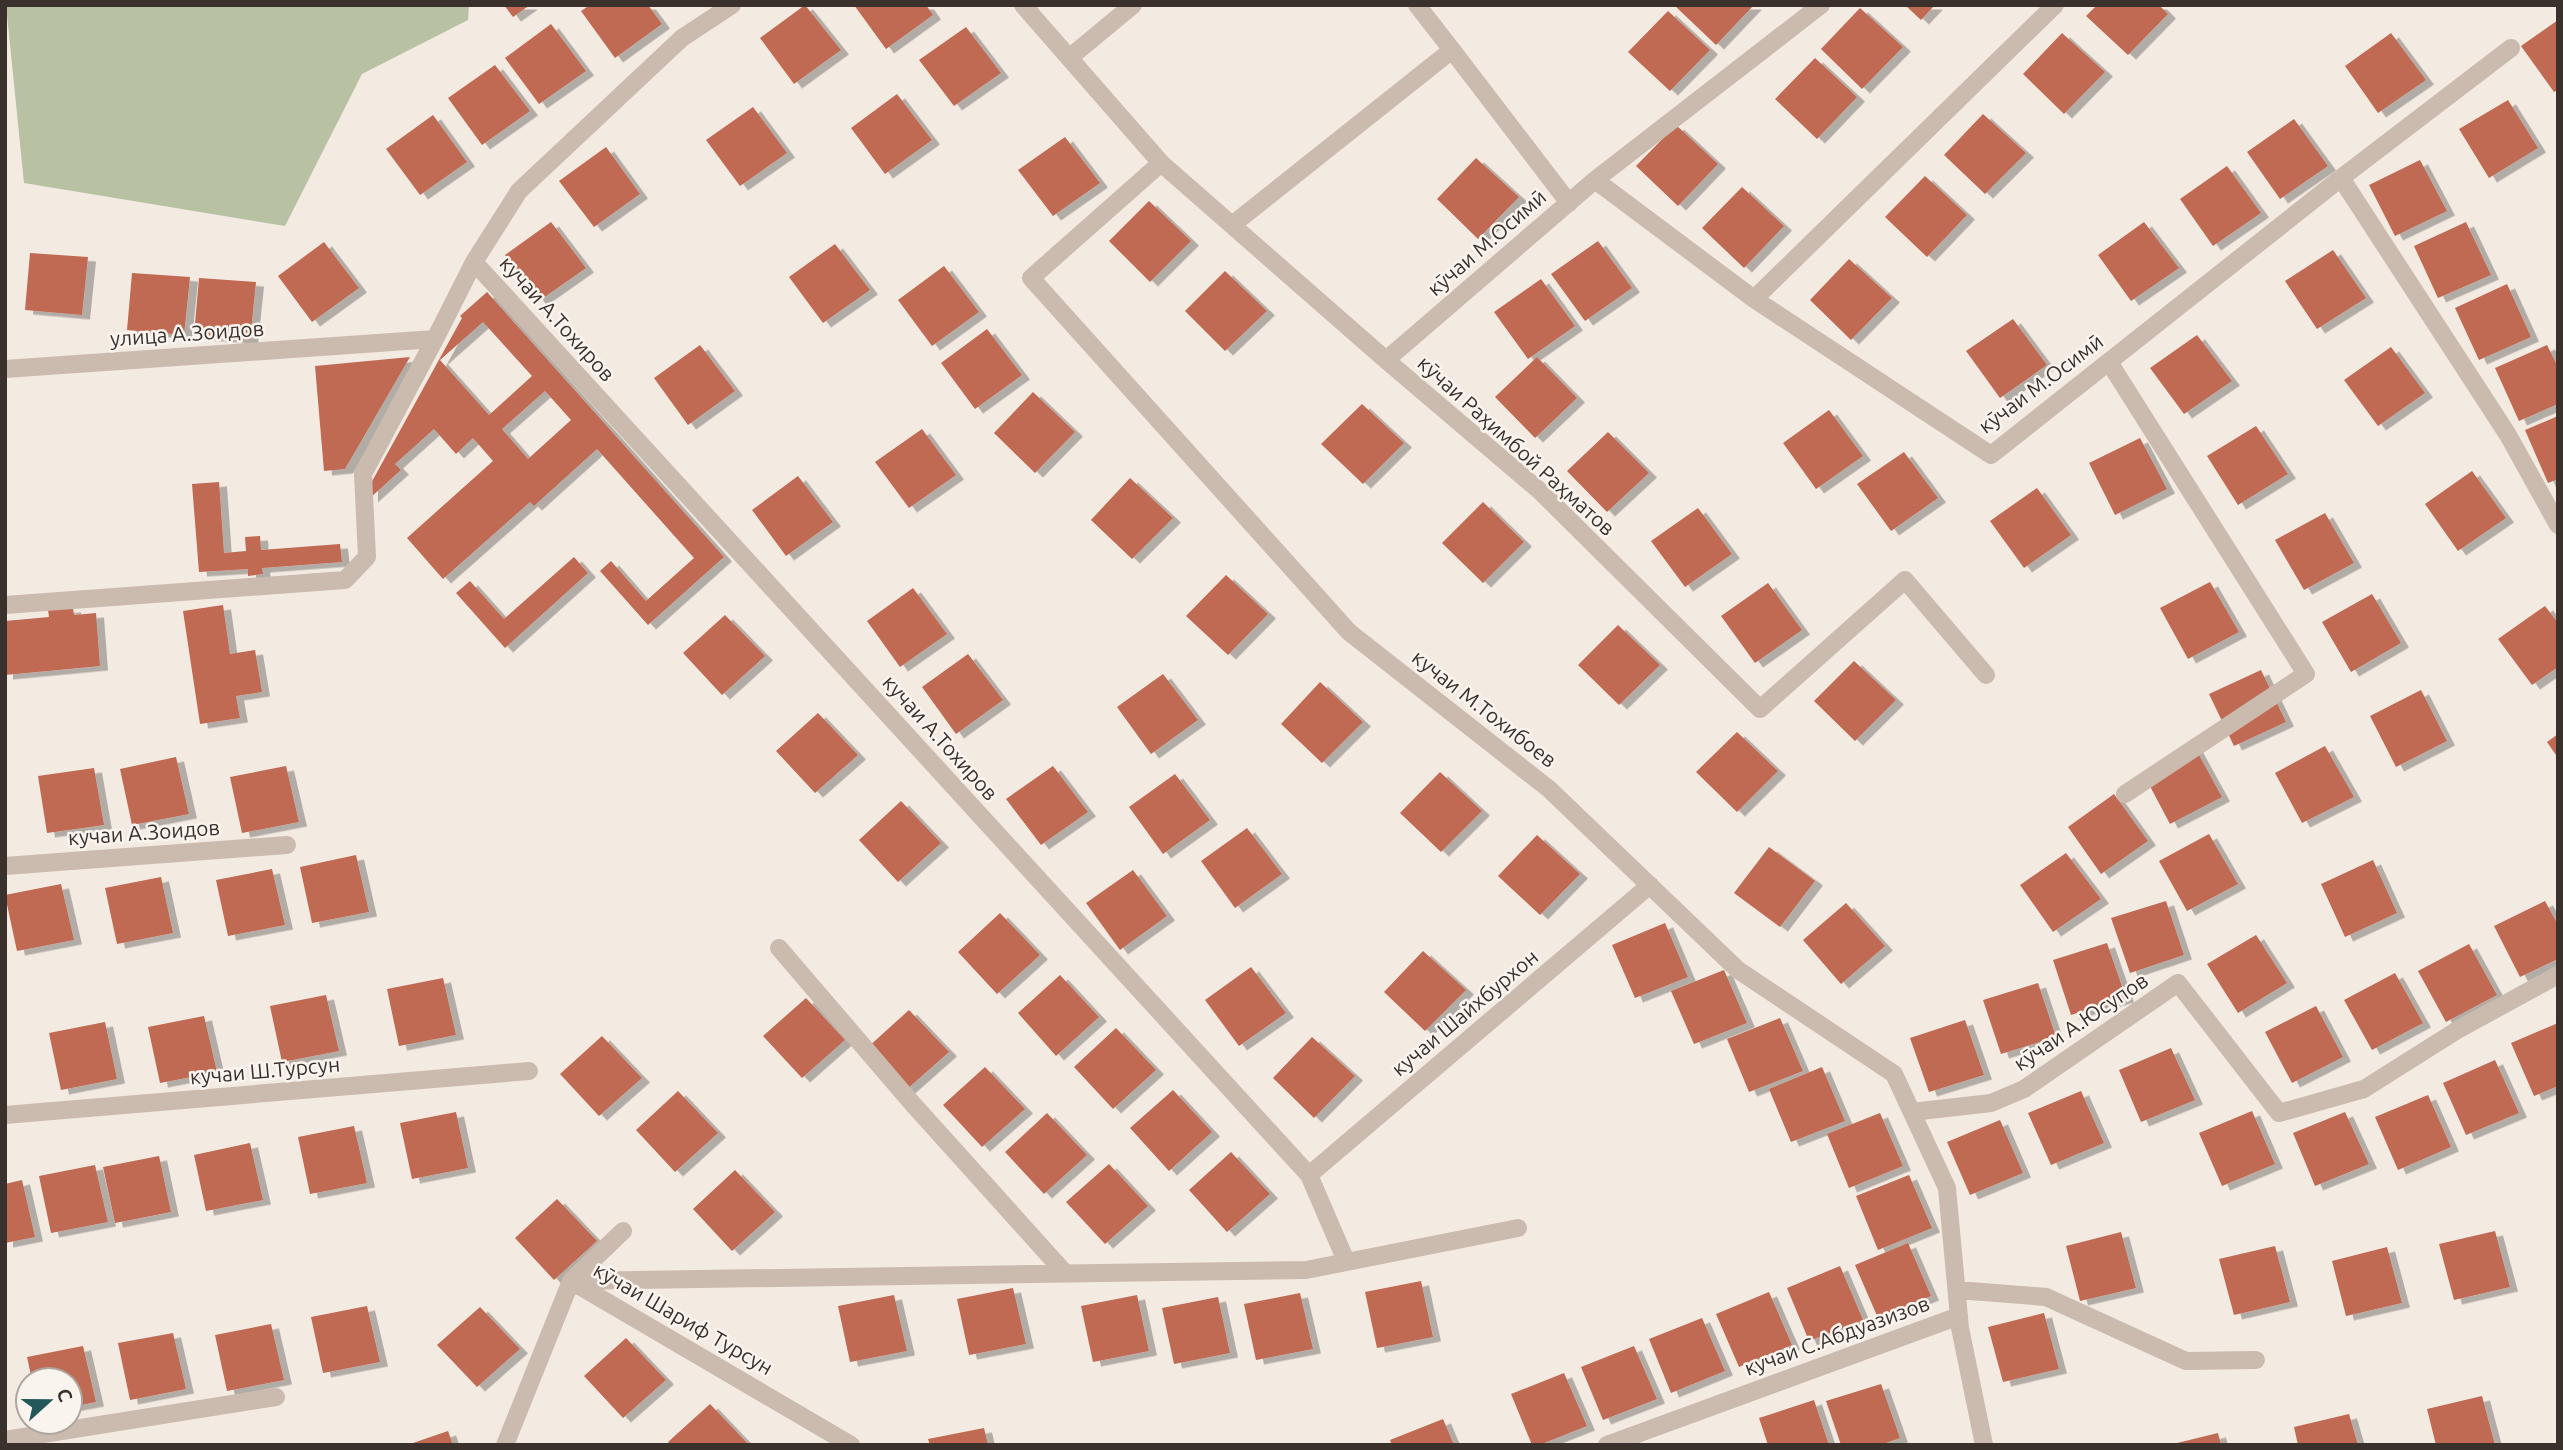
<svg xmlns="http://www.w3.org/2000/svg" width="2563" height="1450" font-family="Ubuntu,sans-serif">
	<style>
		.green { fill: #b8c2a2 }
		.building { fill: #c06953; fill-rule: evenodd; filter: url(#shadow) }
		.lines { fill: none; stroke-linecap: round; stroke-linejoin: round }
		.minor { stroke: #cbbaae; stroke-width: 18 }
		.labels { text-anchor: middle; stroke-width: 5; stroke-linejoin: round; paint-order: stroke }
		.street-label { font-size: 21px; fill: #3a302c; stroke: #faf4ef }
	</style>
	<defs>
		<filter id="shadow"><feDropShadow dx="8" dy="4.5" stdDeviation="0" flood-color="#0004"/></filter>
	</defs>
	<rect width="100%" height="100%" fill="#f3eae2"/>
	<path class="green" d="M6 5H469L468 20 362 74 285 226 24 183Z"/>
	<path class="building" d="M504 5H530L513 17Z
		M590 5H648L662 24 615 58 581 11Z
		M805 5 841 50 794 84 760 38Z
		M854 5H926L933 15 886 49Z
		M1674 5H1754L1716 45Z
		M1905 5H1935L1921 20Z
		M2097 5H2159L2168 14 2128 55 2086 16Z
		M1860 8 1903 47 1862 89 1821 49Z
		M1668 11 1710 50 1670 91 1628 52Z
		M2558 20V90L2554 92 2521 46Z
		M551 24 586 71 539 104 505 58Z
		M966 27 1001 73 954 106 919 60Z
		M2062 33 2105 72 2064 114 2023 74Z
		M2391 33 2426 80 2378 113 2345 66Z
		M1815 58 1857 97 1817 139 1775 99Z
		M495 65 530 111 482 145 448 98Z
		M897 94 932 140 885 174 851 128Z
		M2508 100 2538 148 2489 178 2459 129Z
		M753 107 787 153 740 186 706 140Z
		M1983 114 2026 153 1985 194 1944 155Z
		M433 115 467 162 420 195 386 149Z
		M2294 119 2328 166 2280 199 2247 152Z
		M1676 125 1718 164 1678 206 1636 166Z
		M1065 137 1100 183 1053 216 1018 170Z
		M606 147 640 194 594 227 559 181Z
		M1476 158 1519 197 1478 239 1437 199Z
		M2420 160 2447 211 2395 236 2369 185Z
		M2227 166 2261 213 2213 246 2180 199Z
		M1925 176 1967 215 1927 257 1885 217Z
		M1742 187 1784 226 1744 268 1702 228Z
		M1149 201 1191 241 1150 282 1109 241Z
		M551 222 586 268 539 301 505 255Z
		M2144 222 2179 268 2131 301 2098 255Z
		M2466 222 2491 275 2438 298 2414 246Z
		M1598 241 1632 288 1585 321 1551 274Z
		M324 242 359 288 312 322 278 276Z
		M835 244 870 290 823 323 789 277Z
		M2333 250 2366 298 2317 329 2285 281Z
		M30 253 88 257 82 315 25 310Z
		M1849 259 1892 298 1851 340 1810 300Z
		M944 266 979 312 932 346 898 300Z
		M1225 271 1267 311 1225 351 1185 311Z
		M132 273 190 277 184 335 127 330Z
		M199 278 256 282 250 340 194 335Z
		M1541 279 1575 326 1528 359 1494 312Z
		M2507 284 2531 337 2479 360 2455 308Z
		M487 292 724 557 648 625 600 571 611 561 646 601 694 558 597 449 534 506 530 502 443 579 407 538 493 461 473 438 456 454 434 429 395 464 401 470 370 498V485L462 318 460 316ZM483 322 532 376 489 415 440 360ZM545 391 571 420 528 459 502 429Z
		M2013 319 2047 365 2000 398 1966 351Z
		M987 329 1022 375 975 409 941 363Z
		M2197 335 2232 381 2184 414 2150 368Z
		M700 345 735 391 688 425 654 378Z
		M2547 345 2558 367V404L2519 421 2495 368Z
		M2391 347 2425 393 2378 426 2344 380Z
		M410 357 345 469 324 471 315 366Z
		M1537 357 1577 398 1535 438 1495 397Z
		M1033 392 1075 432 1035 473 994 433Z
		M1362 404 1404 443 1363 484 1321 444Z
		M1829 410 1863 456 1816 489 1783 443Z
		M2558 416V479L2548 483 2525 430Z
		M2256 426 2288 474 2238 505 2207 456Z
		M922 429 956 475 909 508 875 462Z
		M1608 432 1649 473 1607 512 1567 471Z
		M2140 438 2167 489 2115 515 2089 463Z
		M1904 452 1938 498 1891 531 1857 484Z
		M2472 471 2506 518 2458 551 2425 504Z
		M798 476 833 522 786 556 752 510Z
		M1130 478 1173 518 1132 559 1091 520Z
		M219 482 224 553 246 551 245 537 260 536 261 550 340 544 342 562 262 568 263 574 248 576V569L199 572 192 484Z
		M2037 488 2071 535 2024 568 1990 521Z
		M1483 502 1524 542 1483 583 1442 543Z
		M1698 508 1732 554 1685 587 1651 541Z
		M2325 513 2354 563 2304 590 2275 540Z
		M574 557 588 573 505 648 456 593 470 581 504 619Z
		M1226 575 1268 614 1228 655 1186 616Z
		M2210 582 2239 632 2188 659 2160 608Z
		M1768 583 1802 630 1755 663 1721 616Z
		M913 588 947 634 900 667 867 621Z
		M2372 594 2401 643 2351 672 2322 622Z
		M223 605 230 654 255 650 262 692 236 696 240 718 200 724 183 611Z
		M2545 606 2558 623V667L2532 685 2498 639Z
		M73 608 74 615 96 613 100 666 5 675V621L49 617 48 610Z
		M725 615 765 656 722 695 683 653Z
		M1618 625 1660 665 1619 705 1578 665Z
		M968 654 1003 700 956 734 922 687Z
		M1854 661 1896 700 1855 741 1814 701Z
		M2261 670 2286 722 2234 746 2209 694Z
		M1163 674 1198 720 1151 754 1117 707Z
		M1320 682 1363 722 1322 763 1281 724Z
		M2421 690 2447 741 2396 767 2370 716Z
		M818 713 858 755 815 793 776 751Z
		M1737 732 1778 771 1737 812 1696 772Z
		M2558 734V758L2547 742Z
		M2194 746 2222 797 2170 824 2143 773Z
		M2325 746 2354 797 2302 823 2275 773Z
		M176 757 189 814 132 825 120 769Z
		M286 766 299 822 242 833 230 777Z
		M1053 766 1088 812 1041 845 1006 799Z
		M94 768 104 825 47 833 38 776Z
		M1440 772 1482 811 1441 852 1400 813Z
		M1175 774 1210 820 1163 854 1129 807Z
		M2114 794 2148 841 2101 874 2068 827Z
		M901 801 941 843 898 882 859 840Z
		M1247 828 1282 874 1235 908 1201 861Z
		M2209 834 2238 884 2187 911 2159 861Z
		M1537 835 1580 874 1540 915 1498 876Z
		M1769 847 1815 881 1780 927 1734 893Z
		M2066 853 2101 899 2053 932 2020 885Z
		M356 855 369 912 312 923 300 867Z
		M2373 860 2397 913 2345 937 2321 884Z
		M272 869 285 925 228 936 216 880Z
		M1133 870 1167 916 1120 950 1086 903Z
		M161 877 173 933 117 944 105 888Z
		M61 884 74 940 17 951 5 895Z
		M2166 901 2184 955 2130 973 2111 918Z
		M2545 901 2558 925V959L2520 977 2494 926Z
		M1846 903 1885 946 1841 984 1803 940Z
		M1000 913 1040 955 997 994 958 952Z
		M1665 923 1688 977 1635 998 1612 945Z
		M2256 935 2287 983 2238 1013 2207 964Z
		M2107 943 2126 998 2071 1015 2053 960Z
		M2469 944 2497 995 2446 1022 2418 971Z
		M1423 951 1466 990 1425 1031 1384 992Z
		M1251 967 1286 1013 1239 1046 1205 1000Z
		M1724 970 1747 1023 1694 1044 1671 991Z
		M2395 973 2423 1023 2372 1050 2344 1000Z
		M1060 975 1099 1017 1056 1056 1018 1013Z
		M443 978 456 1035 399 1046 387 989Z
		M2038 983 2056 1037 2001 1054 1983 1000Z
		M326 995 339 1051 282 1062 270 1006Z
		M806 998 845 1040 802 1078 763 1036Z
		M2316 1006 2343 1057 2292 1083 2265 1032Z
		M909 1010 949 1052 906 1090 867 1048Z
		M204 1016 217 1072 160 1083 148 1027Z
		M1780 1018 1803 1071 1749 1092 1727 1039Z
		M1965 1020 1984 1075 1929 1092 1910 1038Z
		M105 1022 117 1079 61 1090 49 1033Z
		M2558 1023V1086L2534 1096 2511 1043Z
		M1116 1028 1156 1070 1113 1109 1074 1067Z
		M602 1036 642 1078 599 1116 560 1074Z
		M1312 1037 1355 1076 1314 1118 1273 1078Z
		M2171 1048 2195 1100 2141 1122 2119 1070Z
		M2495 1060 2519 1113 2466 1135 2443 1083Z
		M985 1067 1025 1109 982 1147 943 1105Z
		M1822 1067 1845 1121 1791 1142 1769 1089Z
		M1173 1090 1212 1132 1169 1171 1130 1128Z
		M678 1091 718 1133 675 1172 636 1130Z
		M2081 1091 2104 1143 2051 1165 2028 1113Z
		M2428 1095 2451 1147 2398 1170 2375 1117Z
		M2252 1111 2275 1164 2222 1186 2199 1133Z
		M456 1112 468 1168 412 1179 400 1123Z
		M2345 1112 2369 1164 2315 1186 2293 1133Z
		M1047 1113 1087 1155 1044 1194 1005 1152Z
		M1880 1113 1903 1166 1849 1188 1827 1134Z
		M2000 1120 2023 1173 1970 1195 1947 1142Z
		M354 1126 367 1183 310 1194 298 1137Z
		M250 1143 263 1200 206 1211 194 1155Z
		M1231 1152 1270 1194 1227 1232 1189 1190Z
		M159 1156 171 1212 115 1223 103 1167Z
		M1109 1164 1148 1206 1105 1244 1066 1202Z
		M95 1165 108 1222 51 1233 39 1176Z
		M735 1170 775 1212 732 1251 693 1209Z
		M1909 1175 1932 1228 1878 1250 1856 1196Z
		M22 1180 35 1237 5 1243V1184Z
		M557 1199 597 1241 554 1280 515 1238Z
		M2495 1231 2510 1287 2454 1300 2439 1244Z
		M2121 1232 2136 1288 2080 1301 2066 1246Z
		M1908 1243 1931 1296 1878 1318 1855 1265Z
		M2275 1246 2290 1302 2234 1315 2219 1259Z
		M2387 1247 2402 1303 2346 1316 2332 1261Z
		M1840 1266 1863 1320 1809 1341 1787 1288Z
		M1421 1281 1433 1337 1377 1348 1365 1292Z
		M1013 1288 1026 1344 969 1355 957 1299Z
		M1769 1292 1792 1345 1739 1367 1716 1314Z
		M1300 1293 1313 1349 1256 1360 1244 1304Z
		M894 1295 907 1351 850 1362 838 1306Z
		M1137 1295 1149 1351 1093 1362 1081 1306Z
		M1218 1297 1230 1353 1174 1364 1162 1308Z
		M367 1306 380 1362 323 1373 311 1317Z
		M480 1307 520 1349 477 1387 437 1345Z
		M2044 1313 2059 1369 2003 1382 1988 1327Z
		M1702 1318 1725 1371 1671 1393 1649 1339Z
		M271 1324 284 1380 227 1391 215 1335Z
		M173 1333 186 1389 130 1400 118 1343Z
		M626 1338 666 1380 623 1418 584 1376Z
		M83 1346 96 1402 70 1407V1380H32L27 1357Z
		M1634 1346 1657 1399 1603 1420 1581 1367Z
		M1564 1373 1587 1426 1539 1445H1532L1511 1394Z
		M1881 1384 1900 1438 1880 1445H1841L1826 1401Z
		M2482 1396 2495 1445H2436L2427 1409Z
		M1814 1400 1829 1445H1768L1759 1418Z
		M710 1404 749 1445H670L668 1442Z
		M2349 1414 2358 1445H2298L2294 1427Z
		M1443 1419 1454 1445H1392L1390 1440Z
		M984 1428 988 1445H930L928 1439Z
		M448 1431 453 1445H410V1444Z
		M2218 1433 2221 1445H2173V1444Z"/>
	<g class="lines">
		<path class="minor" d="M1023 5 1161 163 1386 360 1541 492 1760 709 1905 580 1986 675
			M1417 5 1452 50
			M1069 58 1133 5
			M1161 163 1031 278 1349 632 1549 789 1738 970 1894 1074 1947 1188 1960 1328 1984 1445
			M2341 178 2508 435 2558 525
			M1595 180 1821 5
			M1232 225 1452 50 1569 203
			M474 262 1309 1175 1346 1261
			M1754 299 1991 455 2341 178 2511 48
			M1386 360 1595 180 1754 299 2055 5
			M2109 362 2306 674 2125 794
			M5 369 435 339 474 262 519 191 682 38 732 5
			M5 605 345 580 367 557 363 474 435 339
			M5 866 287 845
			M779 948 911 1102 1065 1273
			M1912 1112 1991 1103 2024 1089 2178 983 2279 1113 2364 1089 2459 1029 2558 975
			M5 1115 529 1071
			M1309 1175 1650 885
			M571 1281 1306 1270 1518 1228
			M571 1281 851 1445
			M1957 1290 2046 1297 2186 1361 2256 1360
			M5 1440 276 1397
			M505 1445 571 1281 623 1231
			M1607 1445 1959 1316"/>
	</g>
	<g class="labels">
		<g class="street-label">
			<text transform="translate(1487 243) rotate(-41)" y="7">кӯчаи М.Осимӣ</text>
			<text transform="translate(557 319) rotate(48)" y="7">кучаи А.Тохиров</text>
			<text transform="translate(187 334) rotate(-4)" y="7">улица А.Зоидов</text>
			<text transform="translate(2041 384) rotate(-37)" y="7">кӯчаи М.Осимӣ</text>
			<text transform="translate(1516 446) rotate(42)" y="7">кӯчаи Раҳимбой Раҳматов</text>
			<text transform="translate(1484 709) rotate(38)" y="7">кучаи М.Тохибоев</text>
			<text transform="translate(940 738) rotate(48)" y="7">кучаи А.Тохиров</text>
			<text transform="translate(144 833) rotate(-4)" y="7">кучаи А.Зоидов</text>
			<text transform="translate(1465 1013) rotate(-40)" y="7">кучаи Шайхбурхон</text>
			<text transform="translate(2081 1022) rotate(-34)" y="7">кӯчаи А.Юсупов</text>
			<text transform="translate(265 1071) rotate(-5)" y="7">кучаи Ш.Турсун</text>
			<text transform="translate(683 1319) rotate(30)" y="7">кӯчаи Шариф Турсун</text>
			<text transform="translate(1837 1336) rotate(-20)" y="7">кучаи С.Абдуазизов</text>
		</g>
	</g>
	<rect width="2563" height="1450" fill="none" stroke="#3a302c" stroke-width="14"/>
	<g transform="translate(49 1401) rotate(69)"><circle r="33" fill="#faf4ef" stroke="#ada6a1" stroke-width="2"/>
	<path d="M0-5L12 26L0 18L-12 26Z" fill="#23585a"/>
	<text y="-10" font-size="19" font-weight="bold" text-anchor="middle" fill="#3a302c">С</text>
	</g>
</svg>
